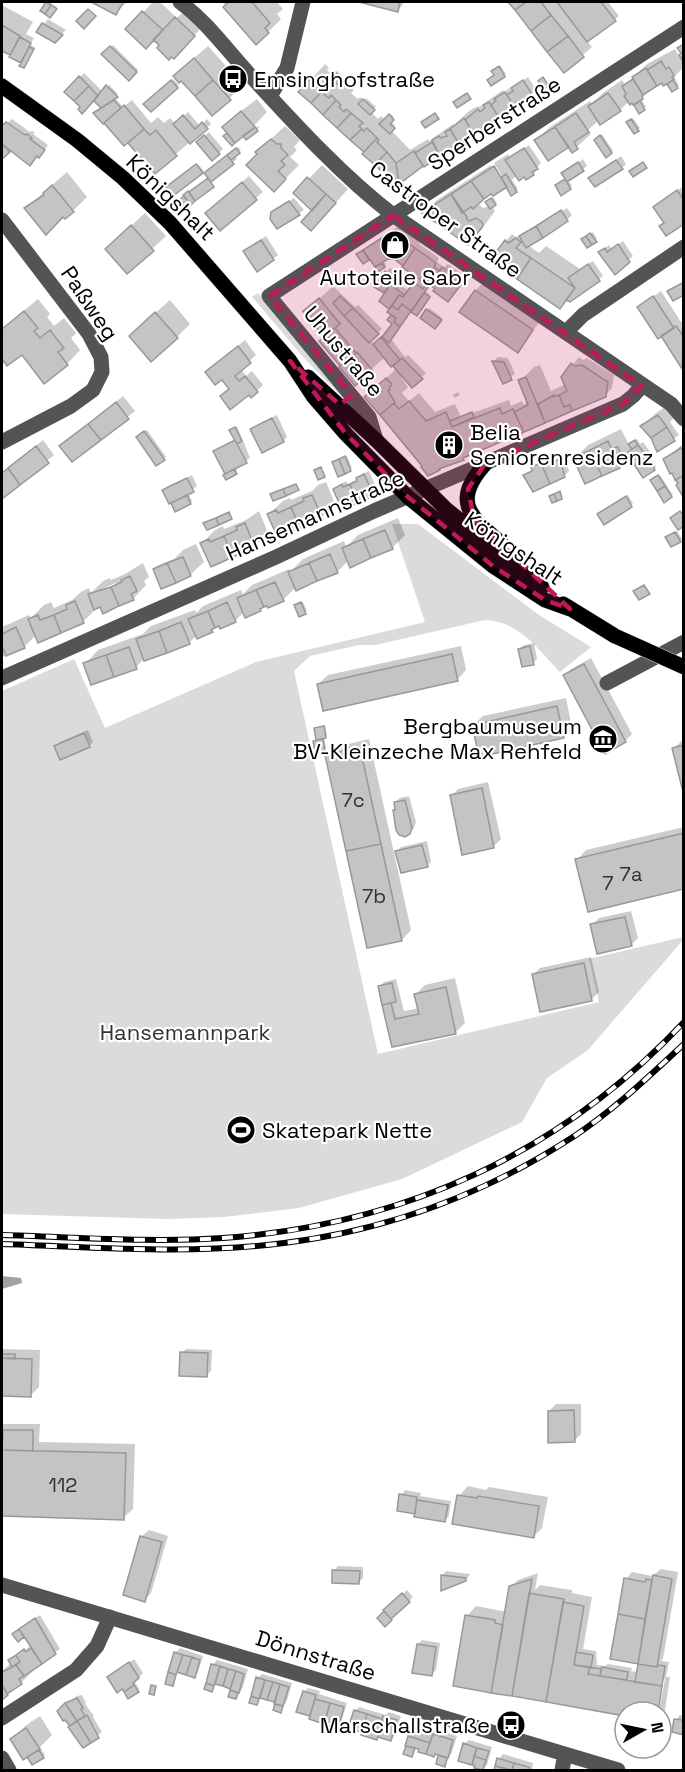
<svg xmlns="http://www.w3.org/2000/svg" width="685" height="1772" font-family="'Space Grotesk',sans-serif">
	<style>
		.green { fill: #dbdbdb }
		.water { fill: #a2a2a2 }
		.shadow { fill: #0003; fill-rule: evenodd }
		.building { fill: #c4c4c4; stroke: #989898; stroke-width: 1.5 }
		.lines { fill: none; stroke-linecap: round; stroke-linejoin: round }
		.major-casing { stroke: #dbdbdb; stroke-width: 16 }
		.minor { stroke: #545454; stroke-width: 15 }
		.major { stroke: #000; stroke-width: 15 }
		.rail-casing { stroke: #000; stroke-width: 6 }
		.rail { stroke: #fff; stroke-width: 4; stroke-dasharray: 11; stroke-linecap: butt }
		.major-bridge-casing { stroke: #dbdbdb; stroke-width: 16; stroke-linecap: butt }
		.major-bridge { stroke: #000; stroke-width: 15 }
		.marked { fill: #c2185b; fill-opacity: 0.2; stroke: #c2185b; stroke-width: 4.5; stroke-dasharray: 12 8; stroke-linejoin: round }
		.labels { text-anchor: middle; stroke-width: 4.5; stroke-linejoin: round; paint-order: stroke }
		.number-label { font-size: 20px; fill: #313131 }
		.poi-label { font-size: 22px; fill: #000; stroke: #fff; text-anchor: start }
		.street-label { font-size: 22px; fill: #000; stroke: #fff }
		.park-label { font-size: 22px; fill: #323232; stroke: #fff }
	</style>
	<rect width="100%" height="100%" fill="#fff"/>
	<path class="green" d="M258 293 334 382 347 402 305 359 252 297Z
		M392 524H418L539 615 591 647 560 672C539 650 519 621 485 620L375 645H359L310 656 294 671 378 1054 599 1002 589 959 683 937V940L588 1050 547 1078 522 1122 402 1179 299 1208 224 1217 167 1219 2 1214V691L74 659 105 728 256 662 425 622Z"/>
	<path class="water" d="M2 1276 21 1278 22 1283 2 1289Z"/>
	<path class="shadow" d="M49 2 57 7 52 15 47 3Z
		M96 2H127L116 13Z
		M153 2H160L177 18 190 5 207 21 187 44 171 55 155 39 127 29Z
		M222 2H277L283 9 277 14 281 19 268 32 226 6Z
		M359 2H403L402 6 397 10Z
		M510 2H608L619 16 587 41 592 47 564 71Z
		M2 5 33 22 26 34 34 38 30 45 35 47 26 65 14 49 10 53 2 49Z
		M48 19 66 30 55 41 38 32Z
		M684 44V67L674 77 679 85 677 87 673 90 669 84 673 79 662 81 653 87 641 99 646 107 640 111 634 103 629 101 620 110 599 120 588 130 591 134 573 150 569 145 536 140 550 127 590 101 592 104 603 93 622 80 625 85 647 64 675 49 679 56 683 53 679 48Z
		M113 45 138 70 129 79 103 54Z
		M208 46 243 85 213 114 181 79 188 63Z
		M325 64 329 68 327 70 332 75 337 71 347 80 345 82 354 90 351 93 358 99 360 97 364 100 366 98 376 107 371 112 378 119 381 116 385 120 391 114 394 117 391 121 395 126 391 130 410 150 428 139 429 141 453 124 454 125 469 111 478 106 479 107 503 90 504 92 510 88 511 90 528 77 536 90 474 135 448 148 401 181 389 172 386 174 300 92Z
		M501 66 506 74 491 84 495 75V70Z
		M84 73 102 91 109 85 118 94 114 97 123 107 132 100 151 123 158 117 164 123 170 118 175 124 188 112 200 126 207 119 211 124 155 172 96 101 99 93 82 111V107L66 92Z
		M173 79 179 85 151 110 145 104Z
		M257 99 267 112 251 129 253 130 258 126 259 128 247 138 244 134 228 133 224 127 237 114Z
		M633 118 640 128 634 132 630 120Z
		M12 119 30 132 32 131 35 133 33 134 48 145 43 152 37 155 10 150 2 157V127Z
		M285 126 300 140 294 147 297 150 290 157 299 165 274 190 257 152Z
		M209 132 223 149 212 159 198 142Z
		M602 134 613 151 606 156 596 141Z
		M529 145 541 163 536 168 537 170 533 174 517 175 512 180 518 189 512 194 508 188 511 182 493 194 491 192 478 204 483 208 490 206 489 200 493 197 497 203 492 206 495 211 481 230 468 243 424 213 437 200 491 165 503 184 505 181 494 163 508 154 510 158Z
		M238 147 241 150 235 155 237 159 212 180 214 184 211 180 209 182 212 186 186 206 182 198 209 178 210 169Z
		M621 156 626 164 622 168 590 178Z
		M583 159 587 166 568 180 572 186 562 193 558 184 567 178 563 173Z
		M198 164 204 171 174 194 168 187Z
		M322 165 348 189 324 216 314 210 295 193Z
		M67 172 87 197 74 210 65 217 26 208Z
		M249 176 263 192 220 229 214 207Z
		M682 187 684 190V222H666L660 203Z
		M294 198 304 210 277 227 278 208Z
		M567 208 572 215 567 220 528 245 539 253 546 246 580 269 593 261 603 276 570 300 506 241 512 234 516 237 525 234Z
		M145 213 166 236 127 272 120 236Z
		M399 226 421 241 419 244 439 258 437 262 444 267 448 264 466 277 452 296 430 284 425 291 430 295 418 312 417 314 412 310 391 339 405 357 408 355 426 373 412 386 403 375 401 377 408 387 402 393 409 401 419 393 435 412 455 404 461 417 509 400 511 406 522 401 524 405 528 401 520 381 534 367 540 365 551 391 566 384 563 377 579 357 583 360 587 358 614 375 612 388 605 395 467 455 463 459 442 466 439 469 424 466 366 397 397 368 385 357 355 384 321 341 326 336 305 312 333 286 355 307 358 305 382 329 370 340 374 344 387 333 397 316 392 322 389 320 393 315 392 309 381 301 386 293 376 286 390 268 398 273 395 277 399 280 397 283 409 291 420 278 394 258H387L383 260 386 265 384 266 376 268 381 263 370 257 363 262 360 252Z
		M593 232 597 239 596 240 584 238Z
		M266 236 278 255 273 259 245 251Z
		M623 241 633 256 615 273 605 248 609 245 612 249Z
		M482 284 539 323 517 351 476 290Z
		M661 291 681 322 684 321 682 367 662 334 639 307Z
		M38 299 50 314 47 317 54 326 64 318 76 333 71 338 80 350 67 364 22 353 7 364 2 357V329Z
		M170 300 190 324 177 337 144 323Z
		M429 308 442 318 437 325 427 310Z
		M245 340 256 355 241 369 246 376 252 371 263 385 257 391 249 393 230 388 222 378 207 372Z
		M498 357 508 358 515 374 503 382 494 361Z
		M458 392 460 395 454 398 453 395Z
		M123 396 135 411 72 460 61 446Z
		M672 402 679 413 670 422 679 435 658 450 657 433 642 426 656 413Z
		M277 415 287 437 283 441 252 429 256 425Z
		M237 426 250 458 235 467 237 471 236 473 226 474 215 451 236 439 232 429Z
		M621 429 629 445 637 439 640 444 643 442 651 453 648 456 656 467 654 469 630 455 619 466 575 458 588 445Z
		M147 430 166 457 157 464 139 435Z
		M43 440 54 455 2 497V473Z
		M684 443V492L665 459Z
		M347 456 352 468 339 475 336 461Z
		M553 456 555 460 564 456 569 471 564 476 525 475 533 469 537 463Z
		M369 471 377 490 373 495 335 489 346 481 348 484 358 479 362 474Z
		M192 475 197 486 188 493 192 501 190 503 164 490 168 486Z
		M660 475 673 495 671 496 653 479Z
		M326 482 335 504 322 517 269 514 283 501 290 498 291 500 312 491 318 485Z
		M628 495 633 504 604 523 601 513Z
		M259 511 268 533 255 546 244 550 239 556 202 543 215 530 223 526 224 529 246 520Z
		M398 518 405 535 392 548 349 560 337 572 297 589 296 587 283 600 265 605 260 610 244 612 235 621 217 626 212 631 197 635 189 643 144 659 136 667 85 664 98 650 143 634 151 626 195 610 196 613 203 606 241 590 243 594 252 585 289 569 290 572 303 559 344 541 346 547 358 535Z
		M677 531 682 539 680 541 669 536Z
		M196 544 204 562 190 575 154 569 159 565 174 559 183 550Z
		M143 563 149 577 144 581 146 585 133 599 100 605 83 622 37 634 24 647 2 657V627L29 615 31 618 44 605 51 602 54 608 72 600 81 592 89 588 91 593 103 581 110 578 111 580 125 574ZM116 583 117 586 104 591V588Z
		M303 602 307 611 305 612 298 604Z
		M534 643 537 659 533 663 519 649 524 645Z
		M461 646 466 670 457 680 318 684 328 675Z
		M591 658 632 734 625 741 565 675 571 669Z
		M566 698 572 728 563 737 473 725 483 716Z
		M325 725 327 735 324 737 326 748 324 749 314 742 316 740 315 728Z
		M88 730 93 742 89 746H55L60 742Z
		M369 739 411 930 402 940 327 756 336 747Z
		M684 739V790L674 748Z
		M488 782 501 839 494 846 463 853 451 796 458 789Z
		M409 796 416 822 414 828 410 832 394 810 396 808 395 802 400 798Z
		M684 827V887L577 860 586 850Z
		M427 841 431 862 427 866 397 851 401 847Z
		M631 911 638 938 631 945 592 925 599 918Z
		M591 957 599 992 592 999 541 1011 533 975 540 968Z
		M455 978 465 1023 456 1032 393 1046 380 986 384 982 396 979 404 1011 419 1008 416 994 425 985Z
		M2 1349 40 1350 39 1387 30 1396 2 1395Z
		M186 1349 212 1350 211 1371 207 1375 182 1353Z
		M556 1404H581V1434L574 1441 549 1411Z
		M2 1424H40L39 1442 135 1444 133 1509 123 1518 2 1515Z
		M468 1486 486 1490 489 1487 548 1497 542 1528 533 1537 459 1496Z
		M405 1490 421 1493 420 1496 451 1501 449 1516 444 1521 416 1513 401 1495Z
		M149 1530 168 1536 151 1593 144 1600 125 1594 142 1536Z
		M338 1566 363 1567V1578L359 1582 334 1571Z
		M661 1569 678 1572 663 1659 661 1661 669 1662 666 1677H670L665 1710 661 1714V1712H625V1714L467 1616 476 1606 507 1612 511 1587 518 1580 538 1573 535 1590 540 1585 572 1590V1593L592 1597 583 1649 596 1651 597 1665 605 1666 608 1664 632 1668 631 1671 638 1672 639 1663 612 1658 626 1579 632 1572 652 1576ZM662 1679H665L659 1711H656Z
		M446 1571 470 1574V1575L465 1580 442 1576Z
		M407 1590 413 1597 385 1625V1610Z
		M40 1615 60 1649 33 1668 34 1670 21 1683 2 1697V1671L31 1645 25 1635 18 1640 15 1632Z
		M422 1640 440 1643 436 1670 431 1675 418 1644Z
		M180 1648 203 1656 198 1672 194 1676 177 1672 172 1684 175 1653Z
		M134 1659 143 1673 135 1682 139 1689 138 1691 123 1687 109 1677Z
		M217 1660 248 1669 243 1687 236 1698 231 1691 233 1689 215 1684 212 1690 208 1682 213 1664Z
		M262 1674 292 1683 287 1700 281 1711 278 1703 260 1696 257 1704 258 1678Z
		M308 1688 320 1691 319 1694 347 1703 342 1719 338 1723 311 1718 304 1692Z
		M82 1695 86 1703 85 1704 94 1716 93 1717 102 1732 84 1746 63 1707 77 1696Z
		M359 1707 386 1715 389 1712 401 1716 395 1735 390 1739 363 1734 355 1711Z
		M680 1715 684 1716V1733L676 1720Z
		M40 1716 52 1735 40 1747 45 1755 33 1763 12 1739 25 1726Z
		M418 1721 429 1724 428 1727 457 1736 452 1752 445 1765 438 1763 440 1754 435 1753 433 1755 415 1748 412 1755 413 1725Z
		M469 1740 492 1747 487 1765 482 1769 464 1744Z
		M503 1754 533 1763 532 1770H495L499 1759Z"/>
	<path class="building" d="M46 2 51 5 45 14 40 11Z
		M94 2H123L116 15 93 3Z
		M229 2H252L270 23 265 28 269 33 256 45 223 7Z
		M359 2H400L398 12Z
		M508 2H526L515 10Z
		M526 2H541L551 15 531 31 515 10Z
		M557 2H601L616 21 587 42Z
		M51 5 57 9 50 18 45 14Z
		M88 9 96 16 84 29 76 21Z
		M142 11 163 30 146 49 125 29Z
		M551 15 568 36 547 52 531 31Z
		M175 17 195 36 174 59 171 57 169 60 157 48 159 45 153 40Z
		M42 23 63 35 55 43 36 32Z
		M2 25 20 36 10 55 2 51Z
		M568 36 584 57 564 73 547 52Z
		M20 37 31 43 21 63 9 57Z
		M684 44V63L679 55 681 53 677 48Z
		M110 46 137 72 129 81 101 54Z
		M29 47 34 49 24 68 19 66Z
		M194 58 213 80 195 96 181 81 179 83 173 76Z
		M661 61 666 69 669 67 674 76 672 77 674 79 667 84 663 86 662 83 657 86 647 70Z
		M499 66 505 77 491 86 487 80 494 75 491 71Z
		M646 68 657 86 643 95 632 77Z
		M334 71 346 82 341 88 329 76Z
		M79 76 89 86 74 101 64 92Z
		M311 77 317 82 315 85 320 89 322 87 324 89 311 103 298 92Z
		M543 77 549 86 544 89 538 81Z
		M633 79 643 95 642 96 643 99 633 105 632 103 630 105 624 96 626 94 622 86Z
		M171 80 178 88 151 112 143 104Z
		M213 80 231 100 212 116 195 96Z
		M523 80 533 96 515 107 507 95 513 91 511 88Z
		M673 80 678 88 672 92 667 84Z
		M106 85 118 97 101 108 94 101 95 99Z
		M89 86 98 96 82 114 78 109 80 107 74 101Z
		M324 89 326 91 324 94 329 98 331 95 336 100 323 115 311 103Z
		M505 92 515 107 499 118 491 105 496 101 494 99Z
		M467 93 471 99 457 108 453 102Z
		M608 93 621 111 600 125 588 106Z
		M363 99 375 110 370 115 358 104Z
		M114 100 121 108 103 124 93 113Z
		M336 100 341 105 339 107 344 112 346 109 351 113 337 128 323 115Z
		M640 101 645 110 639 114 634 105Z
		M489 102 499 118 474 134 465 120 478 109 480 112 485 108 483 105Z
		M124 105 144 129 124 146 104 123Z
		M241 111 255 127 235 143 222 127Z
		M351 113 363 123 359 126 362 129 350 140 337 128Z
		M435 113 439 119 425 128 421 122Z
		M576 113 589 132 574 142 578 149 572 153 555 127Z
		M389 114 394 120 390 124 395 128 390 134 379 124Z
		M183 115 195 129 202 122 208 129 190 144 173 124Z
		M464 118 475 136 459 144 450 129Z
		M631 119 639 131 634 134 626 122Z
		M6 122 25 135 27 134 32 138 30 139 45 150 39 158 37 156 30 166 2 144V126Z
		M255 127 258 131 246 140 243 136Z
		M555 127 569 147 548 161 534 140Z
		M367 128 377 138 364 152 350 140 362 129 364 131Z
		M144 129 150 135 156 130 177 156 155 174 128 143Z
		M450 129 459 144 440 156 432 140 439 136 441 138 447 136 445 132Z
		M227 133 235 143 232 146 223 136Z
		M204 135 220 154 212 161 196 142Z
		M600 135 612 153 606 158 594 140Z
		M377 138 379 140 377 142 387 152 375 165 362 154Z
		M271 139 277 144H281V148L288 155 281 161 285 165 278 171 286 179 274 192 246 165 257 154 255 152Z
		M432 142 440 156 424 167 415 153Z
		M2 144 10 152 2 159Z
		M236 148 240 153 231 160 227 155Z
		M524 148 538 169 532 172 534 175 526 180 524 177 519 181 505 160Z
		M414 151 423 166 402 182H399L396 163Z
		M387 152 396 163 399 182 389 174 386 176 375 165Z
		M227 155 234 164 211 182 204 173Z
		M616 160 623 169 595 187 588 178Z
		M578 162 584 171 567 182 561 173Z
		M643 162 647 168 633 177 629 171Z
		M196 164 203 173 173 196 166 187Z
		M494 166 507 187 493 196 491 194 484 199 471 181Z
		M506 174 517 192 511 196 501 177Z
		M307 177 326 194 312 211 293 193Z
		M208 178 214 187 195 201 189 192Z
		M565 179 571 189 561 196 555 185Z
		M471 181 484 199 473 209 471 207 462 213 451 194Z
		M242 182 257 200 220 231 205 213Z
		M52 185 74 212 65 219 63 217 46 235 24 208 44 195 43 193Z
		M677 190 684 200V224L666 236 659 226 664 223 653 207Z
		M188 191 195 201 191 205 183 195Z
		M326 194 336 203 311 231 301 222Z
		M451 194 467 217 466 218 469 221 476 218 482 222 483 226 468 245 422 213Z
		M184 196 191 205 186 209 179 200Z
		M491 198 496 205 490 209 485 202Z
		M289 201 300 215 277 229 270 219 271 212Z
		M561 210 568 221 543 238 536 226Z
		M131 225 154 251 127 274 105 249Z
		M536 226 543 238 526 248 519 236Z
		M391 232 415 248 403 266 394 259H388L375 267 363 250Z
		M590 233 597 242 592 245 586 236Z
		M586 236 592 245 587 248 581 239Z
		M516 238 521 242 516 248 531 258 517 279 490 260 505 240 508 243Z
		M261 240 274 260 257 272 243 251Z
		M618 244 630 262 615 275 598 252 605 248 607 252Z
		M415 248 436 263 434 267 440 271 429 286 402 267Z
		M363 250 369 260 363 264 356 254Z
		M531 258 575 288 560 309 517 279Z
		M382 263 385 267 378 272 375 267Z
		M588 264 600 281 570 302 566 300 575 288 568 278Z
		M442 267 463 282 448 302 433 291 435 289 430 285Z
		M385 271 395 278 384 293 374 287Z
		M392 282 396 285 394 287 404 295 403 297 399 295 389 309 379 301Z
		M414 282 423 289 426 284 429 286 411 311 402 304 398 310 392 306 399 295 403 297Z
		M684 282V295L673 301 667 291Z
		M475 290 533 330 518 353 459 312Z
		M424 293 430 297 417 316 411 312Z
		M340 296 353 308 344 316 333 303Z
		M653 296 674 328 658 339 637 307Z
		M319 298 340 324 324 337 310 319 308 321 306 318 307 316 303 311Z
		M402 304 411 311 400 327 394 322 396 318 387 312 392 306 398 310Z
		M353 308 379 334 369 343 344 316Z
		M426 309 442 320 435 329 420 318Z
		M24 311 38 328 34 331 40 338 50 330 64 348 58 352 68 365 44 384 22 355 7 366 2 359V329Z
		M155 312 178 338 151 362 129 336Z
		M391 315 396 318 394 322 400 327 389 343 382 337 392 324 387 320Z
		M676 326 684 337 682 369 661 336Z
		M335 328 356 353 340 366 319 341Z
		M381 337 400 360 391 367 373 344Z
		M238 346 251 363 235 376 239 381 245 376 258 392 251 398 249 395 230 410 220 396 229 389 222 380 215 385 205 372Z
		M357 352 373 371 355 386 339 367Z
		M402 358 423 379 412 388 393 366Z
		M492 361 504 362 512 380 503 384Z
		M571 363 575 366 582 365 608 382 606 397 572 411 570 405 564 407 559 395 567 391 561 377Z
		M526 377 545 423 524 432 514 412 528 405 518 380Z
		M386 378 392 384 389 388 390 390 388 391 395 402 380 415 364 397Z
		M554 395V397L559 395 564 407 570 405 572 411 545 423 538 404Z
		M409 401 426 421 446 412 452 427 500 408 502 414 513 409 524 432 463 458 464 460 439 469 440 470 428 476 421 467 422 466 380 415 394 403 399 409Z
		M116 402 129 419 101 440 88 424Z
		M472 412 474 417 452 427 450 421Z
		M658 415 667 427 651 438 640 426Z
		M272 418 284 442 262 453 250 429Z
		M88 424 101 440 72 462 59 446Z
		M235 427 242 441 237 444 229 430Z
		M667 427 675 441 657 452 651 438Z
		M144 431 165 460 156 466 136 437Z
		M235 440 247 463 225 474 213 451Z
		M635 440 638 445 632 449 628 444Z
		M608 441 620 468 602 476 590 450Z
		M638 445 648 458 635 466 628 452Z
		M36 446 49 463 20 485 8 468Z
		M618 447 621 454 615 457 611 449Z
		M681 448 684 452V475L675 480 672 473 670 474 663 459Z
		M590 450 602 476 585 484 573 458Z
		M345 456 351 471 345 474 339 459Z
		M648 458 655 470 643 478 635 466Z
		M339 459 345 474 338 477 332 462Z
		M560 459 565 477 550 484 541 463 549 460 550 463Z
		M541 463 550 484 533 492 523 475 532 471 531 467Z
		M321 467 325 477 318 480 314 470Z
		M8 468 20 485 2 499V473Z
		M234 469 237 474 226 480 223 475Z
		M364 474 374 496 358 503 350 484 357 481 356 478Z
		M658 475 665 486 657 491 650 480Z
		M684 475V494L682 495 676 485 678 483 675 480Z
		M187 478 194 492 169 504 162 490Z
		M296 484 299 490 286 496 283 489Z
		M342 484 343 487 350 484 358 503 342 510 333 489Z
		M665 486 672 497 664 503 657 491Z
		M283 489 286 496 273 501 270 494Z
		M560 491 562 499 557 501 554 494Z
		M554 494 557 501 552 503 549 496Z
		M187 495 191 504 175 512 171 503Z
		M312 495 323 519 300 528 291 507 304 501 303 498Z
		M626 496 632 507 604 525 597 514Z
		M291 507 300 528 278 538 267 514 276 510 278 513Z
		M680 511 684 516V526L678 530 670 518Z
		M229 512 232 519 219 525 216 518Z
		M216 518 219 525 207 530 203 523Z
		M245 523 255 548 233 557 224 536 237 530 236 527Z
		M385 530 393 549 371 558 363 539Z
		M675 532 681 542 671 547 665 537Z
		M224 536 233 557 211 567 200 543 209 539 210 542Z
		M363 539 371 558 350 568 342 548Z
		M330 554 338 573 317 581 309 563Z
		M183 557 191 576 176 583 167 563Z
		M167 563 176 583 161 589 153 569Z
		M309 563 317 581 296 591 288 572Z
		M130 576 137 591 131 594 134 600 119 606 111 587 122 582 121 580Z
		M275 582 284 601 268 608 267 606 264 607 256 590Z
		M644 585 650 594 639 600 633 591Z
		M111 587 119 606 103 614 100 607 94 610 88 594Z
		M256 590 264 607 260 609 261 611 245 618 237 598Z
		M75 601 84 623 61 633 54 615 67 609 66 605Z
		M227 602 236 622 220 629 219 626 215 628 208 611Z
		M301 602 306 614 299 617 294 605Z
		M208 611 215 628 211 630 213 632 197 639 188 619Z
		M38 615 40 620 54 615 61 633 38 643 28 619Z
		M181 622 190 644 167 653 159 631Z
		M16 627 25 648 6 656 2 646V634Z
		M159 631 167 653 144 661 136 639Z
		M530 646 534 665 522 667 518 649Z
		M129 647 137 669 114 677 106 655Z
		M452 654 458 681 323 711 317 684Z
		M106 655 114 677 91 685 83 663Z
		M584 664 626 742 605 754 563 675Z
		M557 706 564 738 479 757 472 725Z
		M324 726 326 738 316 740 314 728Z
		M84 733 90 747 60 760 54 746Z
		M323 739 325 751 315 753 313 741Z
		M684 745V792H683L672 748Z
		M360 748 381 844 346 851 325 755Z
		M482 788 494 848 462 855 450 795Z
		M405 800 412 828 410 834 405 837 399 835 396 830 393 810H395L394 802Z
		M684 833V889L588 912 575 859Z
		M381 844 402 941 367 948 346 851Z
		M422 845 428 867 401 873 395 851Z
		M625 917 632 946 597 954 590 924Z
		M584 963 592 1001 540 1012 532 974Z
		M392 983 396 1002 382 1005 378 986Z
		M446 987 456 1034 392 1047 382 1005 391 1003 395 1019 419 1014 414 994Z
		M180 1352 208 1353 207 1377 179 1376Z
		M2 1354H15V1359L2 1358Z
		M2 1358 32 1359 31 1397 2 1396Z
		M574 1410 575 1442 548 1443V1411Z
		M3 1430H33V1451L2 1450Z
		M2 1450 126 1453 124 1520 2 1516Z
		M399 1494 417 1497 415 1514 397 1511Z
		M457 1495 477 1498 478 1496 539 1506 534 1538 452 1524Z
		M417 1500 448 1505 445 1522 414 1517Z
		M140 1536 162 1542 145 1602 123 1595Z
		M332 1570 360 1571 359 1584 332 1583Z
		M441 1575 466 1578V1581L441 1591Z
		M653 1575 672 1579 657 1667 638 1664Z
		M624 1578 645 1582 646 1579 652 1580 645 1619 618 1614Z
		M532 1579 512 1696 491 1693 509 1586Z
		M402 1593 410 1602 391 1619 383 1610Z
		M529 1593 564 1599 546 1702 512 1696Z
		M563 1602 584 1606 574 1665 590 1667 588 1674 662 1686 658 1712H625V1716L546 1702Z
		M384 1611 392 1620 385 1627 377 1618Z
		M618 1614 645 1619 638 1664 610 1659Z
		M465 1615 495 1620V1623L503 1625 491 1693 453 1686Z
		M35 1618 56 1654 42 1664 19 1629Z
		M19 1629 24 1637 18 1642 12 1634Z
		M417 1644 436 1647 432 1676 412 1673Z
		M31 1648 42 1664 24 1676 16 1665 20 1662 16 1655 24 1649 26 1652Z
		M174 1652 183 1655 176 1675 168 1672Z
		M576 1652 593 1655 591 1668 574 1665Z
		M16 1655 20 1662 12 1667 8 1660Z
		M183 1655 192 1657 186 1675 177 1672Z
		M192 1657 200 1660 195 1678 186 1675Z
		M129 1662 139 1678 133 1683 134 1685 124 1692 122 1689 117 1693 107 1677Z
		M211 1664 220 1666 214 1686 206 1683Z
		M638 1664 657 1667 658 1665 665 1666 662 1686 635 1682Z
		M16 1665 24 1676 19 1679 22 1684 7 1694 2 1685V1672Z
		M220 1666 228 1669 223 1686 215 1684Z
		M590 1667 601 1669 600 1676 588 1674Z
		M602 1667 628 1672 627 1680 600 1676Z
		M228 1669 236 1671 230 1689 223 1686Z
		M236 1671 244 1674 239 1693 230 1690Z
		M168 1672 176 1675 173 1686 165 1684Z
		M256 1677 265 1680 259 1699 251 1696Z
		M265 1680 273 1682 267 1700 260 1698Z
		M273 1682 280 1684 275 1702 267 1700Z
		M206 1683 214 1686 212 1692 204 1689Z
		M280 1684 289 1687 283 1706 274 1704Z
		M2 1685 8 1695 2 1700Z
		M134 1685 139 1692 128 1699 124 1692Z
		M151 1685 156 1686 154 1695 149 1694Z
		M230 1690 238 1693 236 1699 228 1697Z
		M303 1691 316 1695 310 1716 296 1712Z
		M251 1696 259 1699 257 1705 249 1703Z
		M77 1698 83 1708 81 1709 85 1716 77 1721 65 1703Z
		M315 1699 330 1703 324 1724 309 1719Z
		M65 1703 77 1721 70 1726 65 1720 63 1721 57 1711Z
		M330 1703 344 1707 339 1725 325 1721Z
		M275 1704 283 1706 281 1713 273 1710Z
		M354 1710 367 1714 362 1732 348 1728Z
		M367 1714 382 1719 377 1740 361 1735Z
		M87 1715 99 1738 91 1743 77 1721Z
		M684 1715V1735L672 1732 674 1719 682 1720Z
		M383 1716 397 1720 391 1741 378 1737Z
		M77 1721 91 1743 83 1748 68 1727Z
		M412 1724 426 1729 425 1732 433 1734 430 1743 408 1736Z
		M26 1728 40 1749 23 1760 10 1739Z
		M433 1734 453 1740 448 1758 435 1754 434 1757 426 1754Z
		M408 1736 430 1743 426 1754 418 1752 419 1749 405 1746Z
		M463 1743 477 1748 472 1765 458 1761Z
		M406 1746 415 1748 412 1757 403 1754Z
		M477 1748 489 1751 486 1760 474 1756Z
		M39 1750 44 1758 32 1765 27 1757Z
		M438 1755 447 1758 445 1767 436 1764Z
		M474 1756 486 1760 483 1770 474 1768 475 1766 472 1765Z
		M497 1758 514 1763 512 1770 495 1766Z
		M514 1763 529 1767 530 1770H512Z
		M495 1766 510 1770H494Z"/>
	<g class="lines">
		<g class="major-casing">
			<path id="major" d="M2 86 77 140 123 178 170 223 290 361 313 396 346 434 408 497 493 566 545 600 570 609
				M308 377 376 440 446 509 542 587
				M485 464C452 501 469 516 501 543
				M563 604 615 636"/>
		</g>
		<path class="minor" d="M180 2C207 22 226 49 249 74 294 123 340 174 393 215L671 404 684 419
			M270 96 287 68 303 2
			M2 220 89 334 101 357 102 372 93 390 71 406 2 442
			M566 332 583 315 684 247
			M376 440 369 417 269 296 684 27
			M2 678 276 557 374 511 623 404 633 396 642 386
			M607 683 684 642
			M2 1585 618 1770
			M2 1718 76 1670 97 1646 110 1617
			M2 1758 9 1770
			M562 1770 565 1754"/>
		<use href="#major" class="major"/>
		<g class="rail-casing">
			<path id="rail" d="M2 1235C75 1237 150 1243 223 1238 403 1225 560 1154 684 1022
				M2 1244C95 1247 190 1255 284 1243 388 1230 488 1193 576 1135 615 1109 649 1076 684 1044"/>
		</g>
		<use href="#rail" class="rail"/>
		<g class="major-bridge-casing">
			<path id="major-bridge" d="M615 636 684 667"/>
		</g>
		<use href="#major-bridge" class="major-bridge"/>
	</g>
	<path class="marked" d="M393 215 642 386 623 404 485 464 468 489 474 519 570 609 545 600 493 566 408 497 346 434 290 361 340 405 351 395 269 296Z"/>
	<defs>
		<g id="bus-disc" transform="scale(1.5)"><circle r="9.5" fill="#000" stroke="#fff"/><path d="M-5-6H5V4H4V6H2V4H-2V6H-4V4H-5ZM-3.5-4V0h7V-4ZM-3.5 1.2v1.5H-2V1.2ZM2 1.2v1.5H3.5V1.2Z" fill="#fff"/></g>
		<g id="shop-disc" transform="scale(1.5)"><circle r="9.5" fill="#000" stroke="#fff"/><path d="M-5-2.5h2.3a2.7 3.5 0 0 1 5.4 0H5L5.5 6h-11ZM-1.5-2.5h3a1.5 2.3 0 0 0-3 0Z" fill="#fff"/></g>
		<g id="building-disc" transform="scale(1.5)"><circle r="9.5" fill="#000" stroke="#fff"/><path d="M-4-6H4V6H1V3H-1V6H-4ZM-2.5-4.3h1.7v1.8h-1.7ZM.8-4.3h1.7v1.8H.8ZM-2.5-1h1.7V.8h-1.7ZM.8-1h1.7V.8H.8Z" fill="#fff"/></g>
		<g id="museum-disc" transform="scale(1.5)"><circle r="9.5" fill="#000" stroke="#fff"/><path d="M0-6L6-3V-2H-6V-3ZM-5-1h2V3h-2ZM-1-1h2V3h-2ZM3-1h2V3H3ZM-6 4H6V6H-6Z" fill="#fff"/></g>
		<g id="stadium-disc" transform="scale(1.5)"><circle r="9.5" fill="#000" stroke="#fff"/><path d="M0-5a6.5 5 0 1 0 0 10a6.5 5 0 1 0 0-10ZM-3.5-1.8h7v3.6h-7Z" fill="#fff"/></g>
	</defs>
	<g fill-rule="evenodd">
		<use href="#bus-disc" x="233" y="79"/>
		<use href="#shop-disc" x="395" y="245"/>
		<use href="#building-disc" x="449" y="445"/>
		<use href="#museum-disc" x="603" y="739"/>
		<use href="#stadium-disc" x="241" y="1130"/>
		<use href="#bus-disc" x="511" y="1725"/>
	</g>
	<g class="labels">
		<g class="number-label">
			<text x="353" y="807">7c</text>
			<text x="631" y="881">7a</text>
			<text x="608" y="890">7</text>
			<text x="374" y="903">7b</text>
			<text x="63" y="1492">112</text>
		</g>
		<g class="poi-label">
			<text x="254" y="87">Emsinghofstraße</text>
			<text x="395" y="285" text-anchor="middle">Autoteile Sabr</text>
			<text x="470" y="440">Belia<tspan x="470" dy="25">Seniorenresidenz</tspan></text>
			<text x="582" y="734" text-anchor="end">Bergbaumuseum<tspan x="582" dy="25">BV-Kleinzeche Max Rehfeld</tspan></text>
			<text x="262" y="1138">Skatepark Nette</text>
			<text x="490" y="1733" text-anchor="end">Marschallstraße</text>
		</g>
		<g class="street-label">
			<text transform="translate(494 123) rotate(-33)" y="8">Sperberstraße</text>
			<text transform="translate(171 197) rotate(44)" y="8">Königshalt</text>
			<text transform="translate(446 219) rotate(36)" y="8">Castroper Straße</text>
			<text transform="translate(90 303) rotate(56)" y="8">Paßweg</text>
			<text transform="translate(344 351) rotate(50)" y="8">Uhustraße</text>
			<text transform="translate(315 515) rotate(-24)" y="8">Hansemannstraße</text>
			<text transform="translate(514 548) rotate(34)" y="8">Königshalt</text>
			<text transform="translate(316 1655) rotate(17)" y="8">Dönnstraße</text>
		</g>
		<g class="park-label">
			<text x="185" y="1040">Hansemannpark</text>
		</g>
	</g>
	<rect width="685" height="1772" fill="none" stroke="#000000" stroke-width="6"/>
	<g transform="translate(643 1730) rotate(81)"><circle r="28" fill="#ffffff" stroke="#999999" stroke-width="1.5"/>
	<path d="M0-4.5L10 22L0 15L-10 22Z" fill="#000000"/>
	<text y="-9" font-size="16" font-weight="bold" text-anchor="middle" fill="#000000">N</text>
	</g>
</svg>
